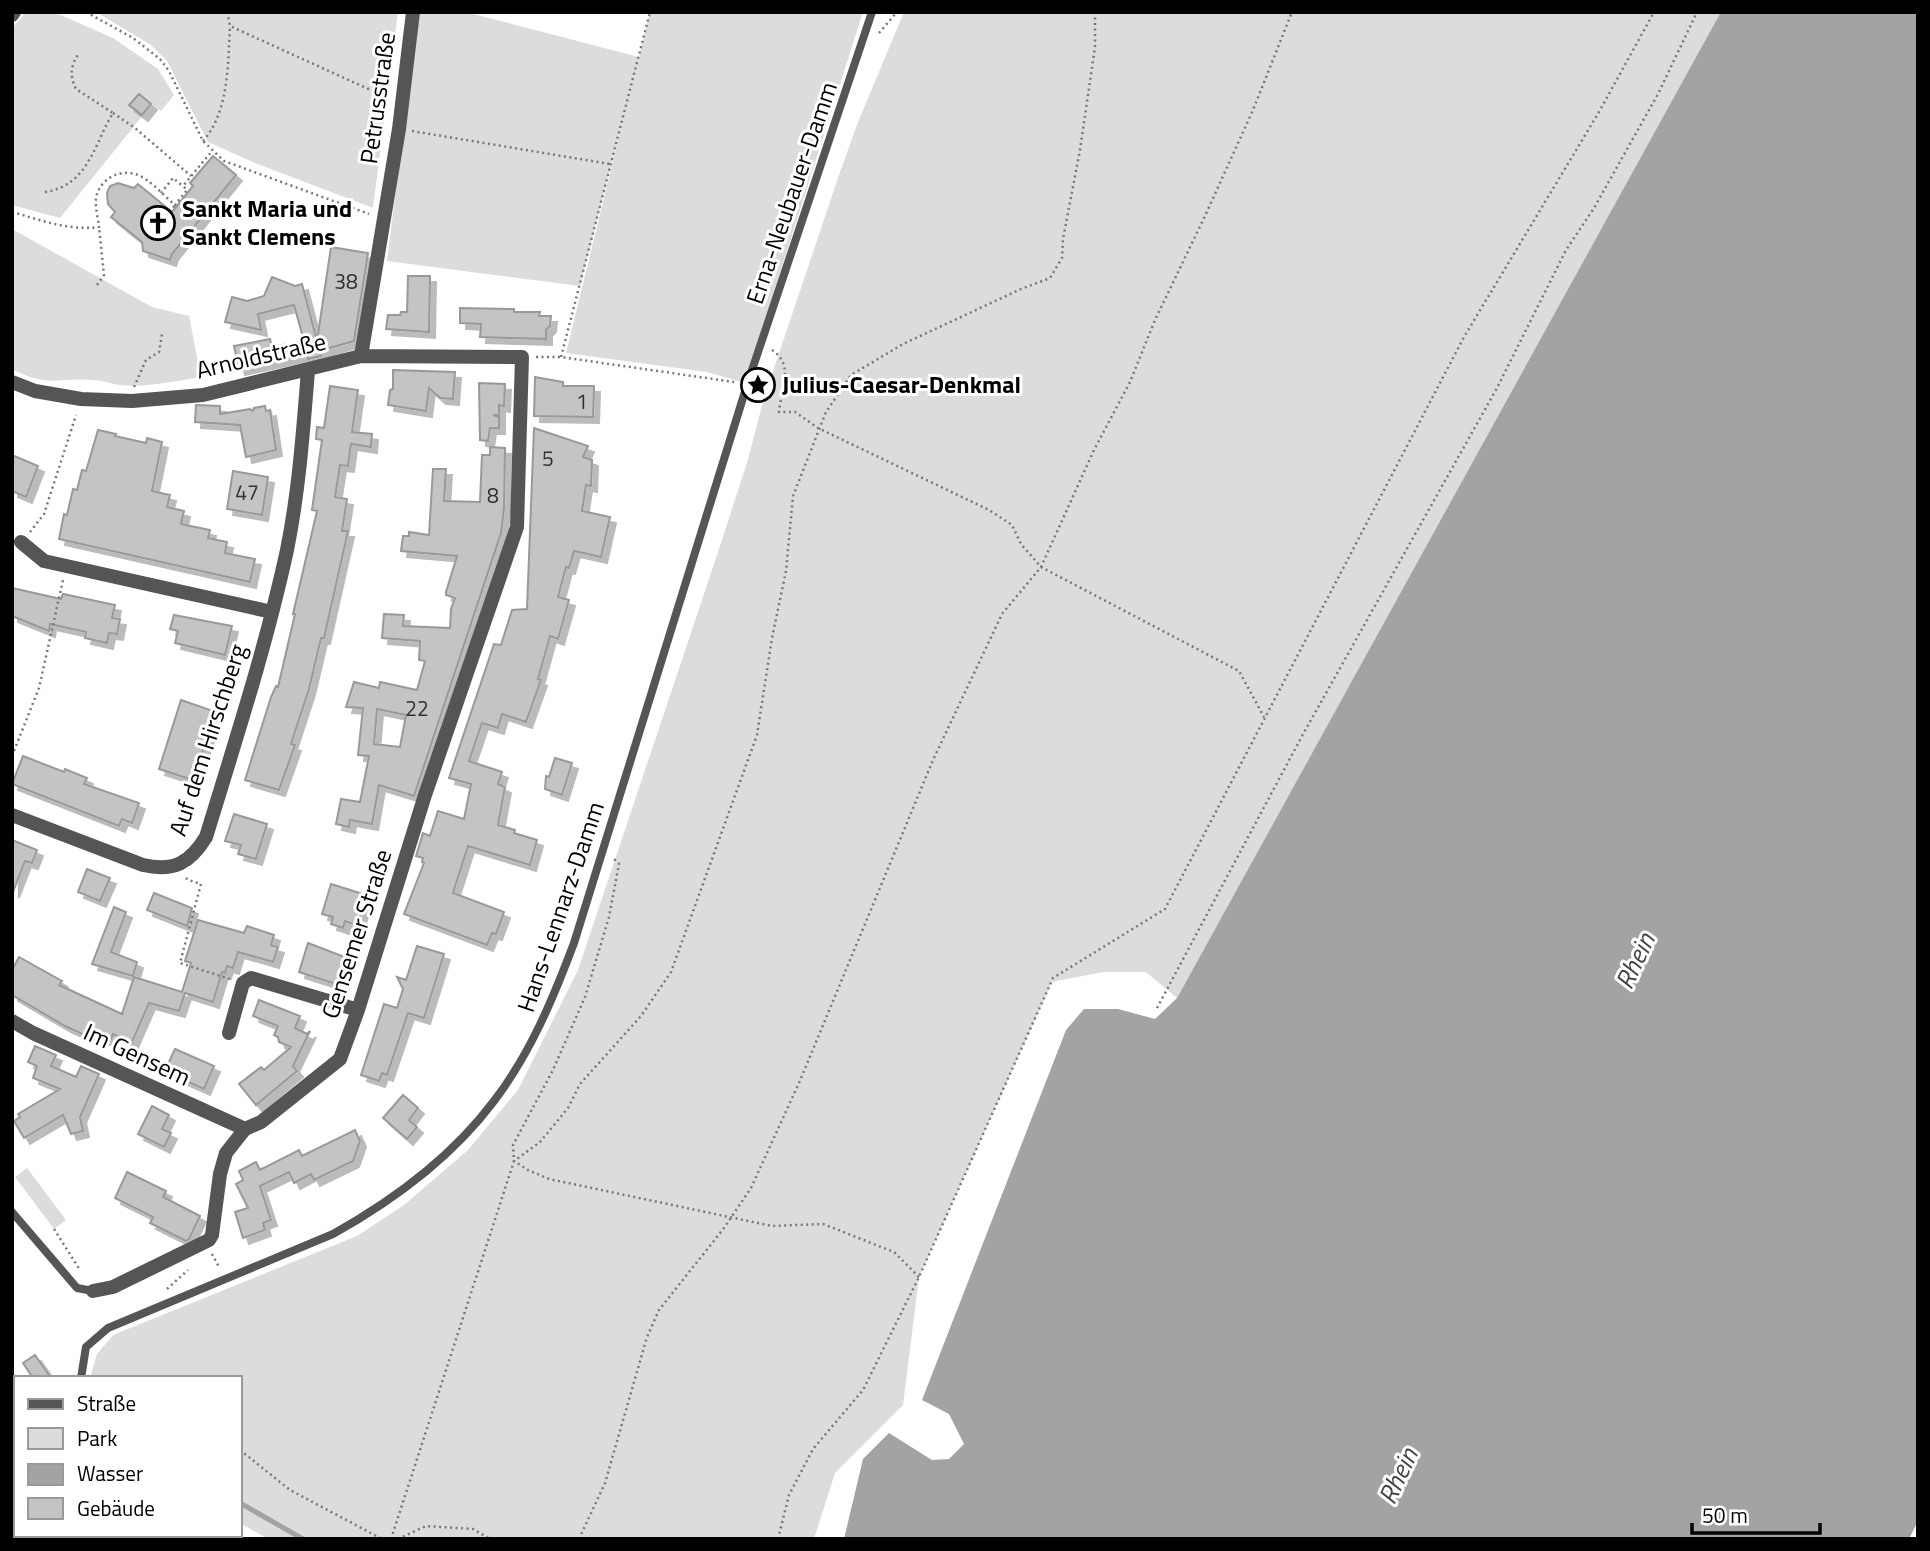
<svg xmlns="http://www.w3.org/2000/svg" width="1930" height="1551" font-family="'Titillium Web',sans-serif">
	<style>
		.green { fill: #dcdcdc }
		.water { fill: #a3a3a3 }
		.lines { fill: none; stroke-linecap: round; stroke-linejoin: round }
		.stream { stroke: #a3a3a3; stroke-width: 5 }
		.building { fill: #c4c4c4; stroke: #999; stroke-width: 2; fill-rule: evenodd; filter: url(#shadow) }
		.path { stroke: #777; stroke-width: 2.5; stroke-dasharray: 2 3.5; stroke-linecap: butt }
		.lane { stroke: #555; stroke-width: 8 }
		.street { stroke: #555; stroke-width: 14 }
		.labels { text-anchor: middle; stroke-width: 6; stroke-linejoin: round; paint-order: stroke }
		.number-label { font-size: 21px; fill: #313131 }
		.street-label { font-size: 24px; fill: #000; stroke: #fff }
		.poi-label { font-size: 24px; font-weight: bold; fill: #000; stroke: #fff; text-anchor: start }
		.water-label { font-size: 26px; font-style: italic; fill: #444; stroke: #fff }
	</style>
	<defs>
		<filter id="shadow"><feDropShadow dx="6" dy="6" stdDeviation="0" flood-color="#0004"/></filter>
	</defs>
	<rect width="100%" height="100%" fill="#fff"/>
	<path class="green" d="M26 12H54L113 38 158 69 174 95 161 111 152 104 60 218 12 205V28Z
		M96 12H398L373 208 255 163 208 142 167 61 151 45Z
		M418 12H466L639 57 650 12H863L745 383 707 372 566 353 625 112 580 286 387 261Z
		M904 12H1722L1177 998 1146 972H1103L1052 982 919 1277 903 1405 835 1473 814 1539H268L240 1523V1378H90L97 1354 113 1335 357 1236 404 1205 468 1150 518 1090 578 970 715 561 747 463 764 398 839 175 858 122Z
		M12 229 152 307 189 316 201 377C175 381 146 388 119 385 110 383 101 380 92 380 56 377 48 388 12 369Z
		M27 1168 66 1220 54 1229 15 1177Z"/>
	<path class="water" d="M1721 12H1918V1521L1909 1539H844L863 1459 889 1433 932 1460 949 1459 964 1444 949 1414 922 1400 1066 1030 1084 1009H1118L1155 1019 1177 998Z"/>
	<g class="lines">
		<path class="stream" d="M240 1503 303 1539"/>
	</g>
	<path class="building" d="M139 94 151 104 142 115 129 105Z
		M213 156 236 175 172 254 170 260 143 251 142 242 111 217 115 212 108 204 107 193 110 186 118 183 134 188 138 184 172 212 193 186 190 183Z
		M331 247 368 253 354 341 319 351 321 356 308 359 307 354 239 369 234 346 270 339 272 347 304 341 294 305 258 314 261 330 225 322 232 297 247 301 264 296 272 277 295 286 302 284 317 341Z
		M408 276H430L429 332 386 329 388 315H400L401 312H407Z
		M460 308 514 309V312H540L539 316H551L550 326 546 330V339L480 337 481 324 460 323Z
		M393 370 455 372 453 399 440 398 429 388 426 411 388 405 390 390 393 389Z
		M535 377 563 382V386H594L593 417 534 416Z
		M479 383 505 384 504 406 499 405V415H493L499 417V428H490L488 441 480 440Z
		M330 386 358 390 352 432 372 434 371 447 351 444 348 466 340 465 335 497 347 499 342 531H348L324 638H321L309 689 291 744 295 745 279 790 245 780 271 697 276 686 278 687 295 614H293L317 511 312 510 322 440 316 439 317 427 324 428Z
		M196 405 220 406V414L250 409 253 411 254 408 265 406 266 411 270 410 276 450 246 457 240 425 195 422Z
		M534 428 588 446 583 457 592 460 591 486 586 485 582 511 610 517 601 557 574 551 569 568 566 567 558 597 569 600 558 639 550 636 538 679 541 680 526 722 502 714 498 728 482 723 469 761 502 772 498 784 505 787 498 825 515 830 514 833 537 840 530 865 468 846 453 893 504 912 496 934 492 933 487 945 404 914 424 863 422 862 423 858 416 856 423 833 430 836 438 811 464 819 471 784 449 778 494 644 501 645 512 610 527 609Z
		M98 430 116 434 115 436 146 443 147 438 162 442 152 491 170 495 167 507 184 511 181 524 210 530 208 538 227 542 225 553 255 559 250 582 59 539 64 514 67 515 73 489 77 490 82 470 86 471Z
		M490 447 505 448 504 508 501 533 414 796 379 785 372 824 350 820 349 827 336 824 341 799 360 802 369 756 358 755 363 708 346 707 354 682 379 688 380 682 417 690 425 661 419 660 420 641 382 638 384 614 404 615 403 626 450 628 451 609 455 598 446 595V592L457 556 401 551 403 536H409V532L429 535 433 469H446L444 501 480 502 482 455H490ZM377 709 406 715 400 747 374 744Z
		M12 455 38 466 26 497 12 491Z
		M233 471 268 477 262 515 227 509Z
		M12 588 61 599 63 594 115 605 112 618 120 619 117 634 109 633 107 643 85 638 86 632 50 624 49 631 12 616Z
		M174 615 232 626 225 655 175 643 178 631 170 629Z
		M181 700 216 712 193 780 159 769Z
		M23 756 64 772 65 769 87 778 84 784 139 803 132 823 122 819 119 826 12 784Z
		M555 758 572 763 562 795 545 789 546 776 549 777Z
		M234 814 267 824 256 859 238 854 241 845 225 841Z
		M12 840 37 850 32 863 25 861 13 892Z
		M87 869 110 878 100 901 78 892Z
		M331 884 366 895 360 918 358 917 356 925 345 921 343 928 331 924 333 917 322 914Z
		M154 893 192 908 187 926 147 910Z
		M114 907 126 912 111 952 137 962 133 976 92 964Z
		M198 920 244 933 247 926 274 935 271 945 278 947 273 962 238 952 233 968 227 966 225 973 222 972 213 1002 185 993 179 1011 149 1003 132 1042 113 1034 110 1041 95 1035 93 1039 65 1026 12 995V970L19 957 62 981 59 985 122 1014 134 977 182 992 191 963 185 961Z
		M308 943 350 959 342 986 299 972Z
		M417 946 444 954 424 1018 408 1013 387 1075 382 1073 379 1081 361 1075 384 1004 397 1008 403 989 397 977 406 980Z
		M259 1000 300 1016 295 1028 307 1034 310 1031 293 1066 297 1071 256 1105 239 1084 261 1067 264 1070 291 1047 279 1042 278 1037 274 1035 278 1026 253 1016Z
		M35 1046 56 1055 51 1066 76 1077 81 1066 99 1074 80 1117 83 1131 71 1134 63 1115 24 1138 14 1121 20 1117 18 1114 60 1089 33 1078 37 1066 28 1062Z
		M175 1049 214 1066 204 1089 175 1076 177 1071 167 1066Z
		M403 1095 418 1108 409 1120 417 1127 407 1139 383 1118Z
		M152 1106 169 1115 162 1129 171 1133 164 1147 138 1134Z
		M355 1130 360 1141 353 1161 314 1180 311 1174 294 1183 289 1172 260 1186 271 1220 263 1223 265 1230 243 1238 235 1212 248 1208 236 1184 243 1180 239 1171 256 1162 260 1170 299 1150 302 1156Z
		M127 1172 166 1191 163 1197 200 1216 189 1239 186 1241 150 1223 153 1217 115 1198Z
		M35 1355 51 1378H33L23 1363Z"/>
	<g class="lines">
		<path class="path" d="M86 12 133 38 160 59 169 71 203 141 224 161 369 214
			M227 12 230 26 386 97
			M879 33 897 12
			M113 113 135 128 191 176
			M412 131 610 164
			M203 141C229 112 228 63 230 26
			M45 192C89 185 94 144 113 113L76 89C69 75 71 65 79 53
			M161 193 173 178 183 186
			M12 212C41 220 68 231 99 227 98 218 95 207 96 198 99 181 117 169 135 174 149 178 164 196 175 205L187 190 183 186 212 151
			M166 216 175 205
			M97 285 104 275 99 227
			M772 350C795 365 781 389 779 412H795L818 428 989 510 1012 525 1021 544 1041 567 1239 671 1264 717
			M536 357H561L734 382
			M561 357 650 12
			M134 387 146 360 159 352 162 334
			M30 532 44 514 76 415
			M12 756 39 688 63 580
			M186 878 188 880 201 884 180 963 230 979
			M1157 1008 1302 736 1497 388 1566 250 1594 208 1658 94 1697 12
			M54 1229 80 1270
			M212 1254 219 1267
			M919 1277 894 1252 823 1224 772 1226 549 1179 528 1170 514 1161 540 1142 568 1108 580 1084 641 1016 671 972 757 735 772 638 786 571 793 496 826 412 851 375 903 344 1021 289 1050 278 1062 258 1063 239 1080 150 1095 47V12
			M167 1289 188 1270
			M240 1450 290 1490 382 1539
			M391 1539 514 1161 513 1145 553 1070 585 997 609 917 619 864 612 857
			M398 1539 426 1526 473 1529 490 1539
			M579 1539 605 1483 647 1337 659 1310 724 1228 751 1188 799 1083 933 760 1002 614 1041 567 1094 450 1130 382 1155 320 1205 216 1253 110 1292 12
			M778 1539 789 1495 813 1449 863 1390 919 1277 1053 978 1165 909 1464 337 1599 112 1654 12"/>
		<path class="lane" d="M12 1212 77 1288 93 1291
			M81 1378 86 1347 108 1328 333 1234C394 1200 452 1157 494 1101 530 1054 553 999 574 943L747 385 872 12
			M12 1403 16 1408
			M54 1535 55 1539
			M79 1535 80 1539
			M109 1535V1539"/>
		<path class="street" d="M12 15 14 12
			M361 356 399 129 413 12
			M12 382 35 391 81 399 132 401 203 395 361 356 522 357 517 527 425 795 358 1010 340 1059 261 1122 245 1129 226 1153 220 1174 212 1235 209 1240 113 1287 93 1291
			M21 542 44 561 272 612
			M12 815 143 865C174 872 190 863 206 837 235 742 266 647 287 550 299 491 303 431 308 371
			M12 1021 33 1033 245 1129
			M229 1033 243 983 251 978 358 1010"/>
	</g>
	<defs>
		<g id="church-ring" transform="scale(1.75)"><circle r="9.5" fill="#fff" stroke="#000" stroke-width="1.5"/><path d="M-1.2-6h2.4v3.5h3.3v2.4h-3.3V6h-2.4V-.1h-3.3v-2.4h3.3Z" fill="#000"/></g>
		<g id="sight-ring" transform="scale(1.75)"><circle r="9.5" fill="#fff" stroke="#000" stroke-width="1.5"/><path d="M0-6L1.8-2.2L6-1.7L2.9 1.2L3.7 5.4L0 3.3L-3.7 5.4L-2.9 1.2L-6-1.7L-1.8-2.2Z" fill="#000"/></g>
	</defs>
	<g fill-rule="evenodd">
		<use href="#church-ring" x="158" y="223"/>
		<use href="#sight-ring" x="758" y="385"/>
	</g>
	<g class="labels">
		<g class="number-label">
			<text x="346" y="289">38</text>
			<text x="582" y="409">1</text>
			<text x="548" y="466">5</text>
			<text x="247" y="500">47</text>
			<text x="493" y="503">8</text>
			<text x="417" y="716">22</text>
		</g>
		<g class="street-label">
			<text transform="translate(378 98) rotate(-82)" y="8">Petrusstraße</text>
			<text transform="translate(792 193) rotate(-71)" y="8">Erna-Neubauer-Damm</text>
			<text transform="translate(261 356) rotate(-13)" y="8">Arnoldstraße</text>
			<text transform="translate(208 740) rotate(-72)" y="8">Auf dem Hirschberg</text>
			<text transform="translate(561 907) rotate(-71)" y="8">Hans-Lennarz-Damm</text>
			<text transform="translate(357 934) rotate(-72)" y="8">Gensemer Straße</text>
			<text transform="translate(137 1055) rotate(25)" y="8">Im Gensem</text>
		</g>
		<g class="poi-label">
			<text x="182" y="217">Sankt Maria und<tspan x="182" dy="28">Sankt Clemens</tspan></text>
			<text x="782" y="393">Julius-Caesar-Denkmal</text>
		</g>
		<g class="water-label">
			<text transform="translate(1635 961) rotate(-65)" y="9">Rhein</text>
			<text transform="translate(1398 1476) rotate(-65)" y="9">Rhein</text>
		</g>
	</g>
	<rect width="1930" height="1551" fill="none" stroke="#000000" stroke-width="28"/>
	<rect x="14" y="1376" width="228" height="161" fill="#ffffff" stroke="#999999" stroke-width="2"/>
	<rect x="28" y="1399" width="35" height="10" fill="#555555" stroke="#999999" stroke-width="2"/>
	<text x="77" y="1411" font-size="21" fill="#000000">Straße</text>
	<rect x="28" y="1428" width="35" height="21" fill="#dcdcdc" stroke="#999999" stroke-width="2"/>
	<text x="77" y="1446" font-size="21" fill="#000000">Park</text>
	<rect x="28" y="1464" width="35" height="21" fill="#a3a3a3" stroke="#999999" stroke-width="2"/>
	<text x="77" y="1481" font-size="21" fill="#000000">Wasser</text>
	<rect x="28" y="1498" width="35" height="21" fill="#c4c4c4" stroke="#999999" stroke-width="2"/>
	<text x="77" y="1516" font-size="21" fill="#000000">Gebäude</text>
	<path d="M1692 1523v10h128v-10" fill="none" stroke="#000000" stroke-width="3.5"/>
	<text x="1702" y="1523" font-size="21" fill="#000000" stroke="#ffffff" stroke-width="5" paint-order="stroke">50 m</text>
</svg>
